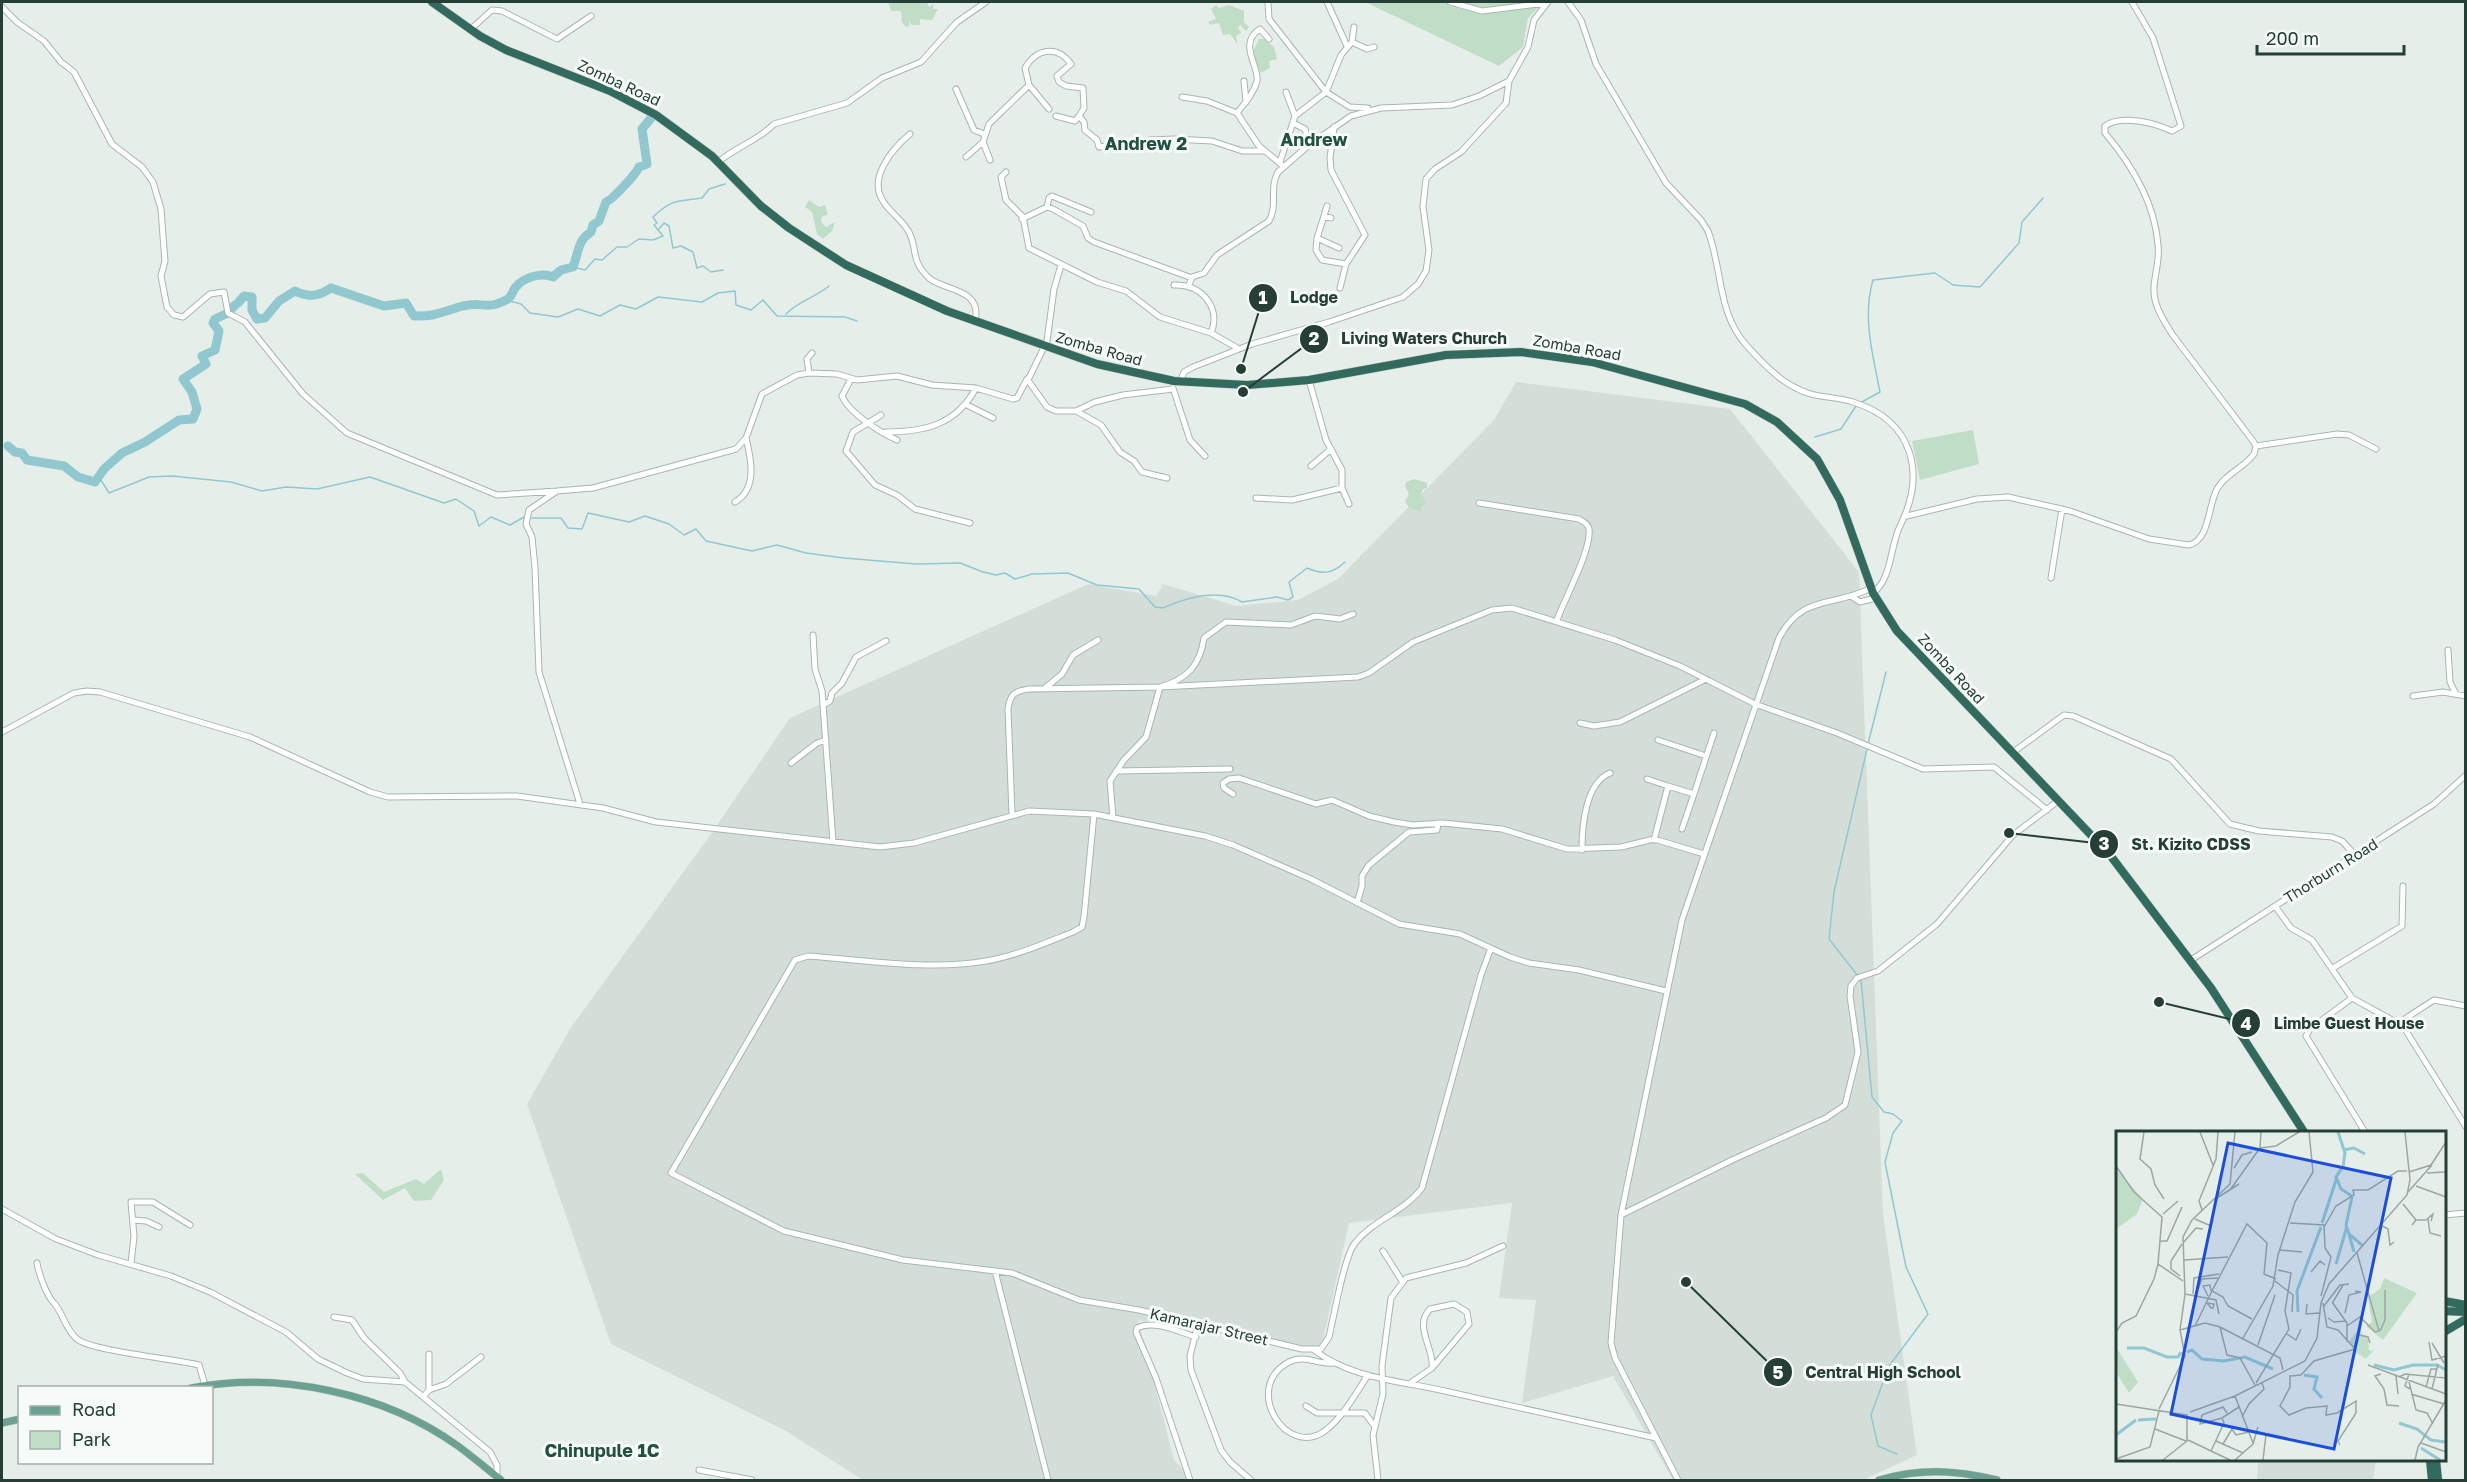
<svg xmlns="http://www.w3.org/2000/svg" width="2467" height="1482" font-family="'Golos Text',sans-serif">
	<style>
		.built { fill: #d4ded9 }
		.green { fill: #c0dec7 }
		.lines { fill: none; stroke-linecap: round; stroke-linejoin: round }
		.stream { stroke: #91c8d0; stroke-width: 1.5 }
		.river { stroke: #91c8d0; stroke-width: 9 }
		.minor-casing { stroke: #a8b6b1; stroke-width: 7 }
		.major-casing { stroke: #c2c9c7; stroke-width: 8 }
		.highway-casing { stroke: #c2c9c7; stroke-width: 9 }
		.minor { stroke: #fff; stroke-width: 5 }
		.major { stroke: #6ca192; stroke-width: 7 }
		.highway { stroke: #326a5d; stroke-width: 8 }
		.labels { text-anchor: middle; stroke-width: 6; stroke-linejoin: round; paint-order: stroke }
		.street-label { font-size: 15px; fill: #253f37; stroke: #f6faf8 }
		.quarter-label { font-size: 18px; font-weight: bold; fill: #225144; stroke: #f6faf8 }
		.inset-river { fill: none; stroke: #91c8d0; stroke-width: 3 }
		.inset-road { fill: none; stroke: #99a8a2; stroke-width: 1.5 }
		.view { fill: #1d4ed8; fill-opacity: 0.15; stroke: #1d4ed8; stroke-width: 3 }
		.inset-edge { fill: none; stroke: #253f37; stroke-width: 3 }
		.leader { fill: none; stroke: #253f37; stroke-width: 2 }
		.callout-dot { fill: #253f37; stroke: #f6faf8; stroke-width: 2 }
		.mark-label { font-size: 18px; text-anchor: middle; font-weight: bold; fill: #fff }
		.callout-label { font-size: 16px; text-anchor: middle; font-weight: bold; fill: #253f37; stroke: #f6faf8; stroke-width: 6; stroke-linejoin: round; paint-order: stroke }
	</style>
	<rect width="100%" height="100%" fill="#e6eeea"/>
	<path class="built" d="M1516 382 1730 409 1859 572 1883 1214 1917 1455 1863 1480H1673L1613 1376 1522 1403 1536 1300 1499 1298 1512 1203 1349 1223 1321 1349 1138 1320 1174 1460 1193 1480H863L786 1431 611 1344 527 1104 570 1029 711 834 790 718 1088 584 1156 596 1163 584 1237 606 1298 600 1338 579 1494 420Z
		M2258 1460H2376L2373 1480H2257Z"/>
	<path class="green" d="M888 2H927L929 7 933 4 934 9H938L932 20 920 19V25H911L909 20V26L906 27 902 22 901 11H891Z
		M1365 2H1544L1528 18 1523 47 1499 66Z
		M1216 5 1219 8 1229 5 1244 11V22L1249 27 1246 31 1240 25 1238 27 1241 33 1236 36 1238 45 1230 34 1223 35 1219 23 1210 25 1208 22 1216 19 1211 9Z
		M1259 39H1264L1274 47 1277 59 1269 61 1270 68 1261 73 1252 54Z
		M809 200 819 207 825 205 828 215 822 216 821 222 826 227 835 222 832 231 823 239 817 234 812 212 805 207Z
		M1973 430 1979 464 1920 480 1912 441Z
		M1415 479 1427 483V488L1423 489 1421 494 1427 504 1422 506 1421 512 1409 508 1405 501 1409 494 1405 486 1406 482Z
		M441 1169 444 1180 431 1200 414 1201 405 1188 383 1200 355 1174 363 1173 384 1192 416 1179 424 1184Z"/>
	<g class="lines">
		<path class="stream" d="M659 229 664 223 669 226 673 248 681 246 693 252 697 268 703 266 711 272 723 270
			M573 267 585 270 595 259 602 260 617 247H627L639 239 653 240 663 236 654 225 657 223 653 217C673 198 677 202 702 198L709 189 725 184
			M506 300 521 304 530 313 558 317 578 309 600 316 620 305 636 309 658 297 702 302 718 293 735 291 736 305 751 310 763 300 777 316 845 317 857 321
			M786 314C797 302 816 297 829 286
			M1860 403 1880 392C1873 355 1862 318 1873 280L1935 273 1953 285 1980 287 2019 243 2022 222 2043 198
			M1815 437 1841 429 1856 406
			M99 477 109 493 149 477 172 476 231 482 262 491 286 487 317 489 370 477 444 503 456 499 474 511 479 526 491 517 510 525 524 517
			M532 518H561L568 528 582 529 588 513 629 522 645 516 669 524 684 535 696 529 706 541 752 551 777 545 806 553 844 558 916 564 960 563 983 572 996 575 1005 573 1015 579 1032 574 1068 573 1097 585 1139 589 1155 607 1163 608C1186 598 1219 588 1242 602L1277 597 1288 600 1293 597 1289 582 1307 568C1323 575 1332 574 1345 562
			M1868 744 1886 672
			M1858 976 1829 939 1834 892 1867 749
			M1861 980 1872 1097 1884 1112 1893 1114 1902 1121 1893 1133 1885 1162 1906 1267 1928 1314 1889 1366 1871 1415 1878 1446 1897 1454"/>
		<path class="river" d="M238 303 244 296 252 297V310L257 319 265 318 279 301 295 291C309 298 319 296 331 288L384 306 406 303 414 316C436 317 444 311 463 306 484 301 486 311 508 299 513 295 512 292 515 288 523 277 542 272 553 277L561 270 573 267C579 252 577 241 591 232L593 225 599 221 606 202C612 200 637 173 639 167L647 164 642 129 652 117
			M8 446 15 452 22 453 27 460 64 466 78 477 95 482 104 469 122 453 145 442 179 420 193 419 197 409 192 392 183 379 206 364 202 356 215 350 219 331 213 323 215 319 228 313 235 305"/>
		<g class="minor-casing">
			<path id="minor" d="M1268 2 1269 19 1326 92 1350 107 1368 108
				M1327 2 1347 46
				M1450 2 1482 11 1546 3
				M1568 2 1581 20 1596 64 1666 183 1701 220 1708 231C1723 271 1717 313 1747 346 1761 361 1777 379 1796 388 1813 398 1834 396 1853 402 1914 421 1926 474 1900 526 1890 546 1892 579 1873 593
				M2 7 17 22 44 41 61 62 74 72 112 144 142 167 153 182 161 209 163 236 165 261 161 276 167 307 174 315 183 317 210 294 224 292 228 313 245 322 303 394 347 433 497 495 557 491
				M471 29 492 10 502 11 557 39 591 16
				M1352 42 1367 49 1374 47
				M1244 81 1246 102
				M956 89 974 130 984 134
				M1286 92 1295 116
				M1182 97 1207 101 1237 113 1259 146 1282 165
				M1049 109 1029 85 1025 68C1036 49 1057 44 1071 64L1057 76 1059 82 1066 86 1083 88 1084 108 1079 116 1084 122 1085 130 1097 140 1099 147 1113 145 1135 147 1150 140 1174 139 1212 141 1242 151H1263
				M1237 113C1245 103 1254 93 1257 81 1260 68 1237 43 1260 29L1269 39
				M1056 116 1075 121 1079 116
				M1293 123 1305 129 1309 145
				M1334 127 1330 158 1331 170 1365 235 1346 264 1340 288
				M910 134C891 150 866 180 885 204 892 214 903 221 909 232 918 250 910 260 929 278 941 290 983 288 975 320
				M966 157 983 142
				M990 160 983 142 989 124 1029 85
				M718 162C736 147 759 140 774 124L847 103 882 78 921 62 957 22 986 2
				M1280 162 1295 116 1326 92 1341 55 1352 42 1354 27
				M1006 172 1001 177 1006 200 1023 217 1029 248 1097 282 1126 291 1160 317 1211 333 1239 349
				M1047 207 1049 198 1052 196 1091 212
				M1324 216 1327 206
				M1331 218 1324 216 1317 238 1339 248
				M1022 219 1047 207 1053 209 1083 226 1088 238 1094 242 1192 278
				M1317 238 1316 250 1322 260 1346 264
				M1174 285C1200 283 1222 307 1211 333
				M1189 285 1192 277 1204 273 1217 255 1269 221C1278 206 1269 187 1278 172L1309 145 1351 116 1381 108 1452 105 1479 96 1509 81
				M809 373 807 359 812 353
				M851 379 842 396C849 413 881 433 897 440
				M1028 380 1047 341 1054 289 1061 265
				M1180 382 1184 372 1193 367 1252 344 1329 322 1403 297 1418 284 1426 271 1429 250 1423 207 1426 179 1435 169 1461 152 1506 103 1509 81 1528 47 1534 20 1548 2
				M1173 388 1190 440 1205 456
				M967 405 993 418
				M1078 412 1101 425 1120 452 1134 461 1142 472 1167 478
				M881 415 853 432 846 451 875 485 897 495 915 509 970 523
				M885 432C925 432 956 425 976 388
				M2256 446 2337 434 2349 435 2376 449
				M1311 466 1331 449
				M1342 488 1349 504
				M1256 498 1292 500 1342 488V470L1326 440 1309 380
				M735 502C758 489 751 458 746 438
				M1479 503 1579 519C1583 522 1588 523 1589 529 1592 549 1564 600 1557 620
				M1907 516 1977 499 2008 497 2070 511 2149 539 2189 545C2210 540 2208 505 2217 489 2225 474 2244 468 2254 454L2256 446 2253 441 2172 334C2163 319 2153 305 2154 287 2155 273 2160 259 2158 245 2155 202 2132 165 2105 133V126C2121 114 2155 123 2172 131L2181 126 2153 38 2132 2
				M2051 578 2062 509
				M1851 596 1860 602 1876 598
				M813 635 815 669 822 691 833 842
				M2448 650 2450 682 2456 694
				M1044 689 1062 674 1073 655 1098 640
				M2413 696 2443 692 2466 696
				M823 705 830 701 832 693 842 683 856 657 886 641
				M1580 723 1594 726 1620 722 1706 679
				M2 732 74 693 87 691 100 692 250 737 370 792 388 797 517 796 603 808 656 822 880 847 914 843 1029 811 1094 814 1205 836 1233 845 1311 879 1399 924 1460 934 1510 957 1529 963 1579 970 1666 991
				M1658 740 1706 756
				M2012 753 2064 715 2073 716 2171 759 2230 824 2259 831 2332 837 2342 841 2355 855
				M791 763 817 743 826 740
				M1117 771 1230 769
				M1647 779 1668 786
				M1233 794 1224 788 1223 783 1229 779 1239 778 1316 804 1332 800 1369 816 1394 822 1413 825 1443 823 1502 829 1567 849 1621 847 1654 839 1704 854
				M580 804 539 672 535 568 532 537 526 524 529 510 557 491 593 488 736 449 746 438 762 394 797 375 809 373 837 374 857 380 897 376 932 385 976 388 1013 399 1017 398 1027 379 1047 407 1056 411H1076L1095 402 1123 395 1173 389
				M1012 814 1008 709C1010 694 1015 691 1029 689L1160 687 1358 677 1369 673 1413 642 1492 610 1512 608 1615 640 1680 666 1755 704 1837 733 1923 769 1994 767 2047 810
				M1094 814 1084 917 1082 927 1073 932C1045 943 1016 956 986 961 929 971 866 960 808 956L795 960 671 1173 784 1231 903 1260 1012 1273 1079 1300 1139 1310 1302 1349H1321L1329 1337C1334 1316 1344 1257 1355 1243 1373 1220 1404 1212 1422 1188L1481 975 1491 948
				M1113 818 1110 781 1124 760 1146 737 1160 687C1187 679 1200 666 1204 638L1226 622 1291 625 1315 616 1340 619 1353 614
				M1682 829 1694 794
				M1654 840 1668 786 1694 794 1714 733
				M1582 850C1582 827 1585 783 1610 773
				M1357 903 1362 886V876L1369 865 1409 832 1437 830 1438 823
				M2275 906 2291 928 2312 940 2352 998 2403 1026 2466 1127
				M2191 960 2434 804 2466 775
				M2333 968 2402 926 2403 886
				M2352 998 2310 1029 2306 1036 2365 1132
				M2403 1026 2406 1018 2434 1000 2466 1006
				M2 1209 56 1239 98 1255 171 1276 210 1292 286 1332 318 1359 347 1373 363 1379 405 1382 490 1452 497 1465V1478
				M1621 1215 1732 1160 1826 1118 1845 1105 1858 1052 1850 996 1851 986 1857 978 1878 971 1937 924 2013 835 2058 801
				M2444 1215 2466 1213
				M133 1220 146 1221 159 1227
				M1383 1251 1402 1281
				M37 1263C39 1275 47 1296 54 1303 63 1313 65 1329 77 1339 92 1351 174 1359 199 1365L205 1385
				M131 1263 134 1237 131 1202H153L190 1225
				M995 1271 1048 1480
				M1454 1304 1467 1312 1469 1324 1432 1368C1435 1350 1413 1326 1430 1309Z
				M334 1317 352 1320 364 1338 400 1373 405 1382
				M1198 1324 1190 1356 1191 1370 1221 1450 1230 1462 1251 1480
				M1314 1350C1352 1379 1401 1381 1445 1391 1515 1407 1585 1422 1656 1438
				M1334 1363C1318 1365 1305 1354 1289 1362 1241 1387 1287 1461 1326 1430 1343 1417 1356 1393 1368 1375
				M1409 1384 1432 1368
				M429 1390V1354
				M423 1397 429 1390 446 1384 481 1357
				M1306 1406 1317 1413H1365L1375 1427
				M699 1470 752 1480
				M1190 1480 1156 1378 1136 1332 1137 1328C1154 1319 1179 1332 1196 1337
				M1378 1480 1373 1435 1383 1394 1382 1366 1391 1298 1406 1278 1466 1263 1503 1246
				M1678 1480 1615 1358 1611 1343 1621 1215 1682 920 1779 638C1803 593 1833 608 1871 588"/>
		</g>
		<g class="major-casing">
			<path id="major" d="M191 1388C280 1371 384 1393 458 1446 473 1457 487 1469 501 1480
				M2 1423 20 1419
				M1879 1480C1920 1468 1956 1470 1997 1480"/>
		</g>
		<g class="highway-casing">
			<path id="highway" d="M432 2 480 36 506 50 610 91 656 115 712 156 761 206 789 228 846 265 947 311 1097 364 1174 381 1247 385 1309 380 1446 355 1521 352 1592 362 1745 404 1777 422 1817 459 1840 500 1873 593 1897 631 2110 855 2211 988 2304 1132
				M2444 1301 2466 1305
				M2444 1311 2466 1312
				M2444 1332 2466 1319
				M2430 1460 2432 1480
				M2436 1460 2438 1480"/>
		</g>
		<use href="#minor" class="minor"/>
		<use href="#major" class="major"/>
		<use href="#highway" class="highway"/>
	</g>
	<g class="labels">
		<g class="street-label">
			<text transform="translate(619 83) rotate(25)" y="5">Zomba Road</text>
			<text transform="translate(1577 348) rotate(10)" y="5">Zomba Road</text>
			<text transform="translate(1099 349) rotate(16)" y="5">Zomba Road</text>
			<text transform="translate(1951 669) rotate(47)" y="5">Zomba Road</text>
			<text transform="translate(2331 871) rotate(-32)" y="5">Thorburn Road</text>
			<text transform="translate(1209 1327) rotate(13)" y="5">Kamarajar Street</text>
		</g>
		<g class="quarter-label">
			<text x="1314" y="146">Andrew</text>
			<text x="1146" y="150">Andrew 2</text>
			<text x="602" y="1457">Chinupule 1C</text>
		</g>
	</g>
	<g transform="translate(2116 1131)">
		<rect width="330" height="330" fill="#e6eeea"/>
		<path d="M0 38 27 68 21 83 0 98ZM268 147 301 162 267 209 250 195 256 191 252 166 264 158ZM244 196 247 205 252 207 253 220 258 219 250 228 238 220 233 210ZM0 216 22 251 13 262 0 241Z" fill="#c0dec7"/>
		<path class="inset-river" d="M222 1 229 22 227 36M227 19 238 17 249 23M226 37 220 46 225 58 236 65M236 66 230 94 233 103 247 115M206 92 221 46M233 103 238 121M220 133 231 95M182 181 181 160 205 96M11 217H28L51 226H62L65 221M71 221 76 219 86 228 108 230 129 226 157 238M258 234 278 239 297 234H321L330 239M188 244 201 246 198 258 206 267M22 289 40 288M283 292 301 298 315 309 330 311M0 304 20 289M305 317 324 329"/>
		<path class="inset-road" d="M28 1 24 28 35 38 39 54 48 68M84 1 97 34M144 17 160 15 183 1M0 35 18 61 46 86 42 133 67 150M118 37 126 24 136 21M293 41 315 34 330 11M311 42 330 41M300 55 330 66M114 59 144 17 145 1M292 61 316 34M101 67 123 53M287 73 300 89 296 94M86 79 83 70 100 28 102 1M47 83 62 70M79 88 95 95 97 89M312 88 314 102 325 105M300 89H310L317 83 315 90M174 92 208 94 209 117 215 126 205 165M266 95 272 98 274 114 278 111M208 96 220 75 238 64 237 59H252L282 40H291M44 110H51L66 76M67 112 80 97 87 98M163 119 186 121M68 129 112 126M195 141 204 130 209 134M64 145 55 138V130L66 113M159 150 177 164 176 181M69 163 100 169 103 183M77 163 78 147 103 143M80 163 86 148 102 147M92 165 87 155 94 154 95 160M216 171 231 192V211M217 171 227 154M91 172 98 173 97 177H95ZM191 173 190 183 203 182M208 175 224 154 233 153M229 182 233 164 245 161 239 160M212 187 218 191 230 190M136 188 112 175 107 166 96 160 131 93 151 112 148 143 160 148M79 195 96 160M231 195 244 186 259 201 263 200 241 122M104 196 111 224 124 227 139 254M64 199 89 192 104 196 164 227 167 239M264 200 269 189V159M0 201 6 192 20 185 38 148 42 133M171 203 180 209 185 198M127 207 157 155 162 124 179 71 197 41 193 1M313 211 316 229 330 225M316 212 328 232M142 214 159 164M239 216 243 204 252 206 254 212M252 234 330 263M265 243 259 245 268 258 271 274 283 275M293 243 289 255 294 258M174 244V256L164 275 173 284 190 277 211 275 210 284 221 282 240 270V282L222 310 224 314M175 245 185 244 198 230 239 218 222 199 211 196 207 172M280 245 282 263M283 246 289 243 330 247M293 251 300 279 311 282 317 293M140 252 173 198 169 180 175 142 162 139M310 256 315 238H320M316 258 322 233M295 263 328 273M119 265 137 312M0 273 71 284M43 278 69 225 64 199 69 163 67 106 76 89 114 53 119 1M74 281 119 265 189 230 201 207 205 172 213 153 291 64 294 49 289 1M111 282 107 276 86 284 84 293 106 287 123 276M126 286 133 273 148 258 146 252M39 298 70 310M72 309 114 329M100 310 127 322M305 312 330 321M107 313 116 298 120 304 133 301M95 320 108 292 106 287M0 328 34 316 43 280M47 329 71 310V283M119 329 137 313 142 296M147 329 150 303M299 329 302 316 330 269"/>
		<path class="view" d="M112 12 275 47 218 318 55 283Z"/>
		<rect width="330" height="330" class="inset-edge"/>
	</g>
	<path class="leader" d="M1241 369L1263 298M1243 392L1314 339M2009 833L2104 844M2159 1002L2246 1023M1686 1282L1778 1372"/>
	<g class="callout-dot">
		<circle cx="1241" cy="369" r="6"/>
		<circle cx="1243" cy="392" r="6"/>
		<circle cx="2009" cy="833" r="6"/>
		<circle cx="2159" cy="1002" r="6"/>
		<circle cx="1686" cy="1282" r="6"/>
		<circle cx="1263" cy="298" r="15"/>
		<circle cx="1314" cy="339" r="15"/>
		<circle cx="2104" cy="844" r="15"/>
		<circle cx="2246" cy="1023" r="15"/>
		<circle cx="1778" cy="1372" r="15"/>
	</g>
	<g class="mark-label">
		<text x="1263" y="304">1</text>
		<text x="1314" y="345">2</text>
		<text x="2104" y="850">3</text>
		<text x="2246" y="1030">4</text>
		<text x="1778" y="1379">5</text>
	</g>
	<g class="callout-label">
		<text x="1314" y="303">Lodge</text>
		<text x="1424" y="344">Living Waters Church</text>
		<text x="2191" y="850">St. Kizito CDSS</text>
		<text x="2349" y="1029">Limbe Guest House</text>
		<text x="1883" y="1378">Central High School</text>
	</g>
	<rect width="2467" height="1482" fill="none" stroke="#253f37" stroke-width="6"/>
	<rect x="18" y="1386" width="195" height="78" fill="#f6faf8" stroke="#a2afab" stroke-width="1.5"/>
	<rect x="30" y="1406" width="30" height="9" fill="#6ca192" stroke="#a2afab" stroke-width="1.5"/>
	<text x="72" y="1416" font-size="18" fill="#253f37">Road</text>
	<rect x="30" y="1431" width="30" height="18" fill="#c0dec7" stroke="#a2afab" stroke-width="1.5"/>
	<text x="72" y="1446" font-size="18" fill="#253f37">Park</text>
	<path d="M2257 45v9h147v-9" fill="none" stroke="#253f37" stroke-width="3"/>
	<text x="2266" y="45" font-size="18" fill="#253f37" stroke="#f6faf8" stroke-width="4.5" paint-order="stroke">200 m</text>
</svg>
